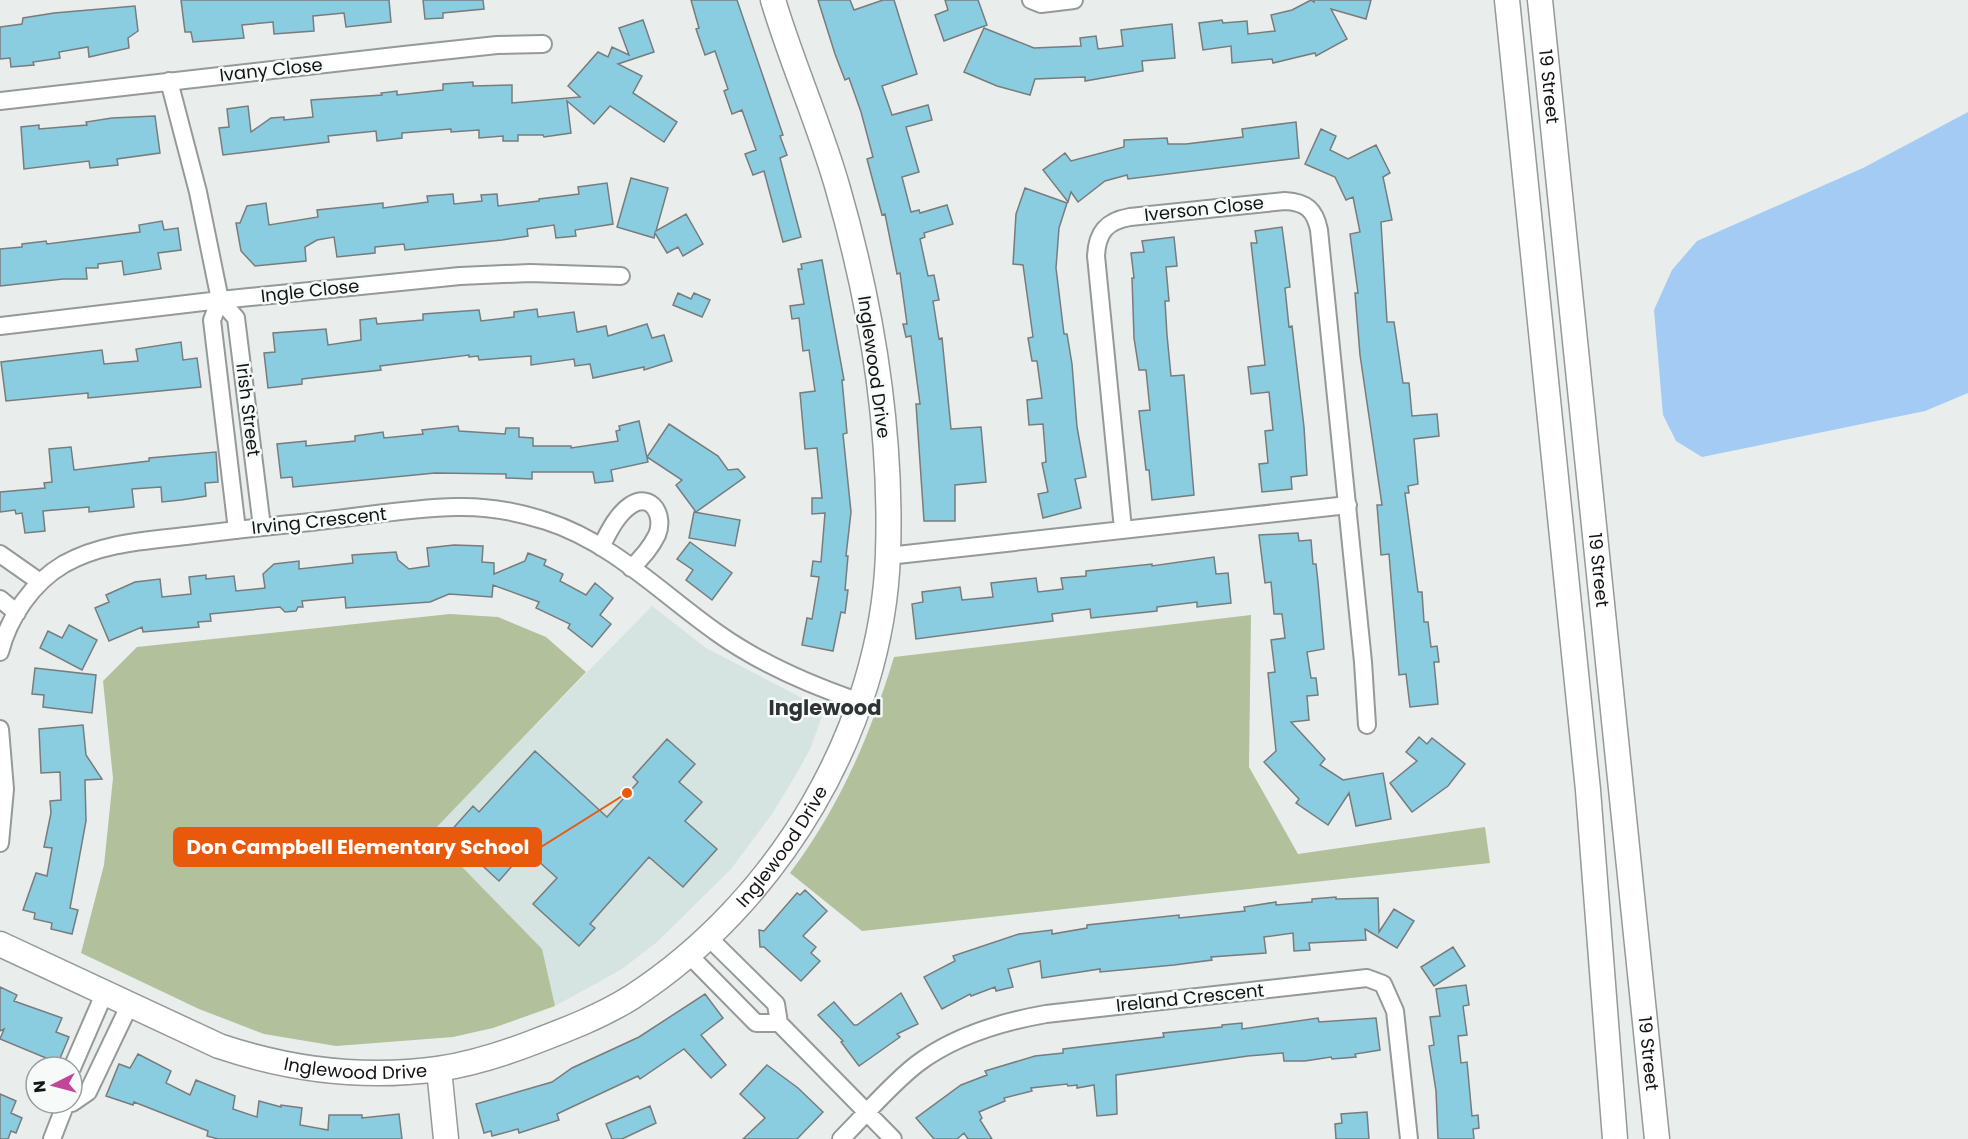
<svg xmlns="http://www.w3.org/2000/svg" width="1968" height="1139" font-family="Poppins,sans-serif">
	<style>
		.built { fill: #d5e3e1 }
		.green { fill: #b2c09c }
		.water { fill: #a3cbf4 }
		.building { fill: #8acce0; stroke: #787c7d; stroke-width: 1.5 }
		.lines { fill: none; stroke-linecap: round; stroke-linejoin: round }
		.street-casing { stroke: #959998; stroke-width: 20 }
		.secondary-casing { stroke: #959998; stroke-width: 27 }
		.street { stroke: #fff; stroke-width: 16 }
		.secondary { stroke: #fff; stroke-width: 24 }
		.labels { text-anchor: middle; stroke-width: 5; stroke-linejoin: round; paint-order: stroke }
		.street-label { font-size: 18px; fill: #131414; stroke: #f6faf9 }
		.quarter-label { font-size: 21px; font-weight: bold; fill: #303333; stroke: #f6faf9 }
		.leader { fill: none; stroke: #e8590c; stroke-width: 2 }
		.callout-dot { fill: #e8590c; stroke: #f6faf9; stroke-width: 2 }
		.callout { fill: #e8590c; stroke: #e8590c; stroke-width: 2 }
		.callout-label { font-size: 20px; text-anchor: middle; font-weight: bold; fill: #fff }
	</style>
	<rect width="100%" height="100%" fill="#e9edec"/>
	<path class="built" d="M652 606 706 648 819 707 823 713 811 747 798 771 772 814 731 869 657 942 622 969 555 1006 541 949 429 834Z"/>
	<path class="green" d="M450 614 498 617 546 637 586 672 430 834 542 949 555 1006 493 1028 453 1037 336 1046 264 1034 199 1009 81 953 104 865 113 778 103 681 137 647Z
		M1251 615 1249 767 1298 854 1485 827 1490 863 862 931 790 873C840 806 870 736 894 657Z"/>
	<path class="water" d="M1968 112V393L1925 411 1702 457 1676 441 1663 415 1654 310 1672 270 1697 241 1863 168Z"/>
	<path class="building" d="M181 0H389L391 22 346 27 344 13 313 16 314 31 274 34 273 22 242 25 244 38 193 42 191 32H185Z
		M423 0H483L484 9 443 13V18L425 19Z
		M691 0H737L783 135 780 136 787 155 780 158 801 237 783 242 764 171 753 175 745 154 756 150 742 110 732 114 724 91 728 89 715 51 705 55 696 29 699 28Z
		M818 0H850L854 10 883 0H894L917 74 882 86 892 115 928 105 932 120 906 127 919 172 902 177 911 212 919 210 920 213 947 205 953 224 924 233 925 237 920 239 928 276 934 275 939 300 933 301 939 339 942 338 951 429 981 427 986 482 955 485V521H924L916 404H920L911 336 906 337 903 324H907L900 273 897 274 885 214 882 215 867 159 873 157 861 112 849 78 845 80 835 54Z
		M945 0H978L987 25 944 41 935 15 948 10Z
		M1311 0 1314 2V0H1371L1366 19 1331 9 1347 39 1316 56 1315 53 1273 63 1272 59 1232 63 1231 46 1203 50 1199 23 1222 20 1223 23 1247 21 1248 34 1275 31 1271 15 1292 10Z
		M135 6 138 31 128 38 129 48 89 57 88 47 59 52 60 58 33 62 34 65 11 67 10 58 0 59V27L22 24 23 18 54 13Z
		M643 20 654 52 618 64 642 76 633 93 677 122 664 142 610 106 594 124 567 101 571 133 544 137 543 135H518V141H503V136L479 138V130L451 132V129L402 133V138L377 141 376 131 328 136 329 142 223 155 219 128 229 127 227 109 248 106 251 132 271 118 284 117V120L313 117 311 100 382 95 381 93 397 91V95L443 90V84L473 82V86L512 85V103L580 97 568 86 598 52 608 57 612 47 629 55 619 28Z
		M1172 24 1175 58 1142 61 1143 71 1085 81V77L1035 79 1030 95 997 86 964 72 984 28 1034 48 1081 46 1080 38 1096 36 1098 49 1123 46 1121 30Z
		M155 116 160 153 117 159 118 165 90 168 89 161 24 169 21 127 39 125V129L87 125 86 122 112 118Z
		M1296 122 1299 158 1128 179 1127 175 1105 181 1078 202 1071 192 1068 202 1043 170 1065 153 1071 161 1124 147V140L1167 138 1168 144H1186L1243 137 1242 129Z
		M1321 129 1336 136 1330 150 1348 159 1376 145 1390 173 1383 177 1392 220 1381 222 1387 322H1394L1403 383H1409L1412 416 1437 414 1439 436 1414 439 1418 484 1408 486 1409 493H1405L1418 592H1422L1424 622H1428L1431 647 1437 646 1439 662H1434L1438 704 1410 707 1406 674 1399 675 1389 554 1381 555 1377 505H1382L1360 355 1355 293H1358L1350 234 1360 232 1353 197 1346 200 1335 177 1305 164Z
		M631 178 668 188 656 231 686 214 703 244 683 256 678 247 667 253 655 233 654 238 617 227Z
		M607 183 613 224 575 230 576 236 556 238 554 225 527 229 528 236 502 240 405 250 404 244 375 247V253L337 257 334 237 317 240 305 247 306 261 255 266 241 251 236 223H240L247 206 266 203 269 225 318 217 317 210 383 203V208L428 202 427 196 453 194 454 204 482 201 481 195 497 194 498 206 539 201V199L579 194 578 187Z
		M1025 188 1067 203 1059 228 1056 268 1064 334H1067L1072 364 1077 427 1086 477 1075 479 1081 508 1043 518 1038 494 1048 492 1042 463 1046 462 1043 424 1029 425 1027 400 1042 398 1037 361H1032L1028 338 1033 337 1023 265 1013 264 1016 214Z
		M162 221 164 230 178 228 181 250 158 253 161 269 124 275 122 261 98 264V268H86L87 279H63L0 286V249L22 247V244L46 241 47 244 140 232 139 225Z
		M1282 227 1290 287 1285 288 1289 327 1292 326 1304 427 1307 475 1291 477 1292 489 1262 492 1259 464 1268 463 1265 431 1273 430 1269 392 1251 394 1248 367 1265 365 1251 243H1257L1255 231Z
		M1174 237 1177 266 1166 267 1169 301H1165L1167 335 1171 376 1184 375 1194 495 1152 500 1149 470H1146L1139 411 1150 410 1146 370H1139L1134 338 1132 278H1134L1131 253 1144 252 1142 241Z
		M822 260 844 380H842L847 433 843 434 851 512 846 556H848L845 590H848L845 613 841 612 833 651 802 645 807 618 812 619 819 577 811 576 813 561 821 562 825 513 812 514V498H822L817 448 805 449 800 393 815 391 809 350 803 351 799 318 792 319 790 306 804 304 798 269H802L801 264Z
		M678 293 691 299 694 293 710 300 702 317 673 305Z
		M537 309 538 317 574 312 577 332 606 326 608 336 647 324 652 338 664 335 672 361 644 370V367L593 378 590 364 575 366 574 359 531 365V356L479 360 478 356 469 357V355L380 366 381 370 302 379V384L268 388 264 353 275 352 273 333 326 329 328 345 361 340 360 320 376 318 377 324 423 320V314L479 310 481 321 514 317V312Z
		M181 342 183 360 197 358 201 387 88 398V393L6 401 1 362 102 350 104 364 138 361 136 349Z
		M639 421 648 462 611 470 613 481 595 483 593 472H532V479L506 478V474L435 473 293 487 292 477 281 478 277 444 306 441V446L355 441V436L383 432 384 438 423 434 422 430 458 426 459 431 505 434 506 428H519V437L533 438V446H571V448L618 441 616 431 620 430 619 426Z
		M669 424 718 456 728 470 738 469 745 477 696 512 676 485 682 480 647 457Z
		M71 447 74 470 149 461V458L216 452 218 482 205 483 206 496 181 500 162 502 161 487 132 489 134 507 89 512V507L43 511 45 531 25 533 22 513 16 514 15 510 0 512V492L45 488 44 483 52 482 49 449Z
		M694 512 740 520 735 546 689 538Z
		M1298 533 1299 541 1311 540 1313 564H1316L1318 582 1324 649 1307 652 1311 678H1316L1318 695 1307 696 1309 720 1291 722 1325 759 1320 765 1343 780 1383 773 1391 819 1356 826 1349 793 1328 825 1296 803 1299 799 1264 762 1276 751 1268 673 1275 672 1271 640 1285 638 1282 614H1274L1271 582 1265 583 1259 535Z
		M690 542 732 573 712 600 686 580 693 570 677 559Z
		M454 545 483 546 482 562 494 563V574L525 561 528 553 546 560 544 565 563 574 560 581 586 595 595 583 613 598 600 615 611 624 592 647 568 628 570 624 536 608 539 602 493 585 492 597 449 594 430 602 346 608 345 597 302 601 303 607H298L296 611 285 612 280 607 210 614 211 621 198 622 199 627 143 632 142 627 109 641 95 608 109 602 106 595 135 582 160 579 162 597 191 594 189 577 206 575V579L234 576 236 591 265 588 263 574 274 564 299 561V569L353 563 352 555 396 552 398 560 409 569 429 566 427 548Z
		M1214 557 1216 574 1228 573 1231 603 1197 607V602L1157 607V611L1091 618 1090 609 1052 614 1053 621 916 639 912 604 923 602 922 592 960 587 962 600 993 597 991 583 1036 578 1038 592 1063 589 1061 578 1086 576V571L1152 564V566Z
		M69 625 97 640 82 670 40 648 48 631 62 638Z
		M35 668 96 675 92 713 43 707 44 695 32 694Z
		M83 725 86 755 102 779 85 780 86 821 70 908 78 910 72 934 51 929 52 923 34 919 35 913 23 910 36 873 47 876 52 848 44 847 51 813 50 801 61 800 60 772 41 773 39 729Z
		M1419 737 1427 744 1432 738 1465 764 1448 786 1412 812 1390 783 1417 761 1406 752Z
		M667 739 695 764 679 782 702 802 685 821 717 849 683 887 649 857 590 924 595 928 579 946 533 904 557 878 526 850 499 881 448 834 473 806 479 812 535 751 607 817 638 782 633 777Z
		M805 890 827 911 803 936 816 947 811 953 820 961 801 981 764 947H760L759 930 764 931 797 893 800 895Z
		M1336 897V899L1378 898 1379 932 1394 909 1414 921 1397 948 1365 929 1366 940 1309 943 1310 950 1294 951 1293 933 1264 937 1266 953 1211 957 1212 960 1174 965 1100 972V969L1042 978 1040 961 1008 969 1013 987 996 991 995 987 971 996 970 994 942 1009 924 977 955 961 953 956 1019 934 1052 930V934L1087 928V925L1179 915V918L1245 911 1244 907 1276 902V905L1312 902V899Z
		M1453 947 1465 966 1434 986 1421 967Z
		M1466 985 1469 1005 1463 1006 1467 1035 1458 1036 1461 1063 1467 1062 1472 1116 1478 1115 1479 1128 1473 1129 1474 1139H1438L1436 1091 1429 1046 1434 1045 1430 1017 1440 1016 1436 989Z
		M0 987 17 995 14 1001 62 1018 56 1032 69 1037 58 1063 0 1039 4 1029 0 1031Z
		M901 993 918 1024 897 1034 900 1037 859 1066 841 1042 843 1041 818 1015 834 1002 854 1025H857Z
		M705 994 723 1018 701 1035 726 1065 711 1078 684 1049 640 1079 638 1076 557 1114 559 1120 519 1133 518 1129 492 1136 491 1131 484 1133 476 1104 552 1082 572 1068 639 1037Z
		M1318 1018 1319 1022 1376 1018 1380 1050 1355 1054 1356 1057 1332 1059 1331 1057 1305 1061H1284L1283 1053 1248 1056 1116 1075 1117 1114 1097 1116 1094 1085 1077 1088V1085L1068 1086 1067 1084 1031 1088 1032 1091 1004 1098 1005 1101 979 1112 982 1118 980 1120 992 1139H968L964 1133 957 1139H934L916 1118 961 1085 987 1075 985 1071 1035 1056 1063 1053V1049L1164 1037 1163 1033 1222 1027V1025L1242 1023V1029Z
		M138 1054 171 1071 166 1083 190 1095 196 1080 235 1096 233 1109 257 1117 259 1101 281 1107V1105L302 1108 300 1125 328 1130 329 1115H362V1118L399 1114 402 1139H218L207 1136 208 1131 134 1102 133 1105 106 1096 119 1064 130 1068Z
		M767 1065 798 1088 823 1112 797 1139H743L765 1118 740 1094Z
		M0 1094 16 1101 11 1113 22 1118 16 1133 11 1131 8 1139H0Z
		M650 1106 656 1123 622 1139H612L606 1124Z
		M1367 1112 1369 1139H1336L1335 1124 1342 1123 1341 1114Z"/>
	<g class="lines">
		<g class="street-casing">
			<path id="street" d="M1031 0 1041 4 1074 0
				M169 81 198 192 220 300 236 318 262 527
				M0 101 404 55 497 45 543 44
				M220 300 212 320 237 530
				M0 326 220 300 460 276 530 273 621 276
				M1123 529 1096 256C1097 233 1106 221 1130 217L1285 201C1306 202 1315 210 1319 230L1363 662 1367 725
				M601 547C608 533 617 514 631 505 652 492 665 516 657 535 651 547 641 559 631 568
				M0 554 40 582
				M888 556 1348 505
				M0 599 17 613
				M0 652C9 617 32 583 64 564 102 543 143 541 186 536 227 531 269 526 311 522 359 517 408 508 456 507 486 506 518 512 546 521 612 542 662 594 716 632 759 663 810 685 860 702
				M0 729 5 789 0 843
				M707 936 776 1004 779 1023 893 1139
				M688 954 756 1023H779
				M72 1068 105 992
				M72 1103 88 1092 130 1004
				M52 1139 66 1103
				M841 1139C866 1114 890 1085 917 1064 954 1036 1001 1022 1046 1014L1367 978 1383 984 1395 1011 1409 1139"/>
		</g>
		<g class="secondary-casing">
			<g id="secondary">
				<path d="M1507 0 1588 790 1615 1139"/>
				<path id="s1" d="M1540 0 1657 1139"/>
				<path id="s2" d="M0 944 219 1046C290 1070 363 1079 438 1069 471 1064 503 1054 534 1042 568 1029 602 1016 632 997 778 902 882 729 888 554 892 431 872 307 838 189 820 125 792 64 773 0"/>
				<path d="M439 1069 446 1139"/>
			</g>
		</g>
		<use href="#street" class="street"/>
		<use href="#secondary" class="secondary"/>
	</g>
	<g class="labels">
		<g class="street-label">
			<text transform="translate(271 70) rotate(-6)" y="6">Ivany Close</text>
			<text dy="6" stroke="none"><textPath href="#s1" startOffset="87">19 Street</textPath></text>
			<text transform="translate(1204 209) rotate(-6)" y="6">Iverson Close</text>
			<text transform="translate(310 291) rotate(-6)" y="6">Ingle Close</text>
			<text transform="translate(874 367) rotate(82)" y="6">Inglewood Drive</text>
			<text transform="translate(248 410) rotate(83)" y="6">Irish Street</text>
			<text transform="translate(319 521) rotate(-6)" y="6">Irving Crescent</text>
			<text dy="6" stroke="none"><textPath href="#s1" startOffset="573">19 Street</textPath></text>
			<text dy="6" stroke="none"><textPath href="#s2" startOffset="886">Inglewood Drive</textPath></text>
			<text transform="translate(1190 998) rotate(-6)" y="6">Ireland Crescent</text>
			<text dy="6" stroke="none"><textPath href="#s1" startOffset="1059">19 Street</textPath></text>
			<text dy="6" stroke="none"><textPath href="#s2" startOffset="381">Inglewood Drive</textPath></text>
		</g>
		<g class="quarter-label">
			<text x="825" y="715">Inglewood</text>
		</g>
	</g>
	<path class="leader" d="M627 793L541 847"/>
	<circle class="callout-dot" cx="627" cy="793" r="6"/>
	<rect class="callout" x="174" y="828" width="367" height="38" rx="6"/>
	<g class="callout-label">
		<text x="358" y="854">Don Campbell Elementary School</text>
	</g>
	<g transform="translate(54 1085) rotate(264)"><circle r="28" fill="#f6faf9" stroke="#9b9e9d" stroke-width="1.5"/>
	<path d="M0-4.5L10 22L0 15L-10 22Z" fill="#c14698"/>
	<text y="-9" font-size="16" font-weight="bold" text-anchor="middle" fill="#131414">N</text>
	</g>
</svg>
